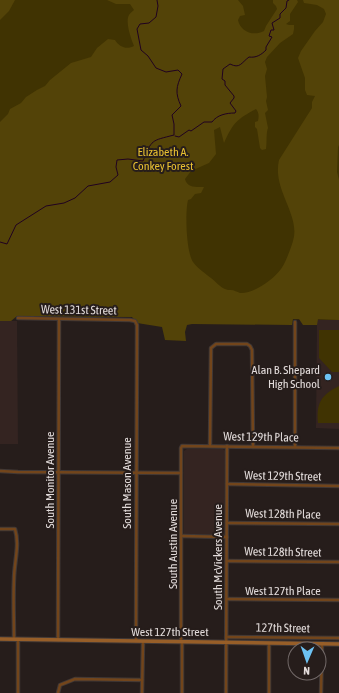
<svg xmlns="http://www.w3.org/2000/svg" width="339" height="693" viewBox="0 0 339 693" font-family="'Asap Condensed',sans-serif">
	<rect width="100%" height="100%" fill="#261d1b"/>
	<g fill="#342421">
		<polygon points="317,319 339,320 339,429 316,428"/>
		<polygon points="0,321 17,321 18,444 0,444"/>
		<polygon points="187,449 223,449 225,451 224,535 184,534 184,451"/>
	</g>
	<g fill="#403302">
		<polygon points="0,0 339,0 339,320 0,315"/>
		<polygon points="319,330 339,330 339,372 332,372 319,358"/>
		<path d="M339 386V423H318C316 403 321 395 339 386Z"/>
	</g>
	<g fill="#534308">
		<polygon points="0,0 15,0 9,11 0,20"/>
		<path d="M107 0H238L243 6 245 15 240 16 238 20C240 31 253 37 264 31L266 26 277 9 276 6 273 3V0H297L298 2 290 14V21L286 24 289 25H294V29L293 34 280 43 267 57 265 62 267 69 265 76 267 97 266 101 268 110 265 113 268 128C266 132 267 143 266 149L262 150 260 148 257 129 255 127V122L258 121C259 116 259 113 256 109 237 119 233 123 224 143L220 127 214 130 216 154 209 163 191 171 185 179C187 188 196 187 204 187L201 193 195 194 191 199 188 200C185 212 186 251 193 262 198 269 205 273 211 278 215 281 221 288 225 289 227 290 229 290 231 290 234 290 237 292 240 293 253 294 273 280 281 269 285 264 291 248 293 241 301 215 272 190 279 160L312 108V102L315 96 307 95 305 90V78L298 58 301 51 315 31 323 22 326 14 324 9 317 5 304 3 303 0H339V145L338 147 337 172 339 180V320L318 319 317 325H303L299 319H293L292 325 192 324 187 325 185 332 186 341 165 340 162 327 137 323 132 317 17 316 11 321H0V122L8 114 10 109 21 103 26 97 37 90 45 86 50 80 71 63 91 57 97 48 108 39 115 40C119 47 127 50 134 46 131 39 125 22 129 15 130 13 132 12 134 10L130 4H116Z"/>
	</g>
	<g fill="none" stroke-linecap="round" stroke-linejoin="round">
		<g stroke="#200120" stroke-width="1">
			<path d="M175 136 179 137 189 130 191 131 204 122H212C217 115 226 113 235 113L236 111 230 103 234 98V96L225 85V81L222 79 223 69 230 64C240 69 241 63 249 57 256 58 261 55 266 50V47L272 37 269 36 271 30H274L272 23 280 18V14L286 8 287 1 289 0"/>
			<path d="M0 242 7 244 16 225 46 206 64 203 75 198 88 186 110 182 118 175 116 167 117 160 128 159 143 161C152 139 151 141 174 135V124L172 115 181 106C175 93 176 87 182 74L178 70 166 72 156 68 148 56 141 50 137 29 140 24 149 23 156 17 158 6 157 0"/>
		</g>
		<g stroke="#403836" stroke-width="4.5">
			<g id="minor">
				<polyline points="18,318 130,320 135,321 137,325 136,641"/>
				<polyline points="210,445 211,348 216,344 247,344 250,346 252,350 253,447"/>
				<polyline points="295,447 295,322"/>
				<polyline points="0,471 18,472 181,473"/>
				<polyline points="227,484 339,486"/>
				<polyline points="227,523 339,524"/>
				<path d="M0 529H15C20 545 14 563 14 579 13 599 14 619 14 639"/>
				<polyline points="182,536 227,537"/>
				<polyline points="227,561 339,562"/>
				<polyline points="227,599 339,600"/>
				<polyline points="226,637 339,638"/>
				<polyline points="58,640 59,319"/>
				<polyline points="181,642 181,448 182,446 339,448"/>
				<polyline points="269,643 269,693"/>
				<polyline points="18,693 18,640"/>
				<polyline points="58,693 60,685 75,679 142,680"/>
				<polyline points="142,693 143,642"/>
				<polyline points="182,693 182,642"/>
				<polyline points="226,693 227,446"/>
				<polyline points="321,693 322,644"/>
			</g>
		</g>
		<g stroke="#403836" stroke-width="5.5">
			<polyline id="secondary" points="0,639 339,644"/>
		</g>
		<use href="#minor" stroke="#72451b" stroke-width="2.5"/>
		<use href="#secondary" stroke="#975e28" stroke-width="3.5"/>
	</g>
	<circle fill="#6dc2f3" stroke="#261d1b" stroke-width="1.5" cx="328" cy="377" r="4"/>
	<g text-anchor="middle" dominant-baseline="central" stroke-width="4" stroke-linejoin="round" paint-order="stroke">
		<g font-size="12" fill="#e8c031" stroke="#261d1b">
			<text x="163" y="152">Elizabeth A.<tspan x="163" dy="14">Conkey Forest</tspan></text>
		</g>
		<g font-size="12" fill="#e3dcdb" stroke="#261d1b">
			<text transform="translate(79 310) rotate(1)">West 131st Street</text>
			<text transform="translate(261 437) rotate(1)">West 129th Place</text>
			<text transform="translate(283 476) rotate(1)">West 129th Street</text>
			<text transform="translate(50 480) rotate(-90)">South Monitor Avenue</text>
			<text transform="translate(127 483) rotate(-90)">South Mason Avenue</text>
			<text transform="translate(283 514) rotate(1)">West 128th Place</text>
			<text transform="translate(173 544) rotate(-90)">South Austin Avenue</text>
			<text transform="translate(283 552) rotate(1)">West 128th Street</text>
			<text transform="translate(218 557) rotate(-90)">South McVickers Avenue</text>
			<text x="283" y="591">West 127th Place</text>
			<text transform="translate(283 628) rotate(1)">127th Street</text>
			<text x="170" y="632">West 127th Street</text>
		</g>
		<g font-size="12" fill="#e3dcdb" stroke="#261d1b" text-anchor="end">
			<text x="320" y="370">Alan B. Shepard<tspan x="320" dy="14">High School</tspan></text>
		</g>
	</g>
	<g transform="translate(307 661) rotate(182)"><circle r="19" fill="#261d1b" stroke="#726968"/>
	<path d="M0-3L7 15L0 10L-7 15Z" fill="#6dc2f3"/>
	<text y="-6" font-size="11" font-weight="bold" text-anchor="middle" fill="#e3dcdb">N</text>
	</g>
</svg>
